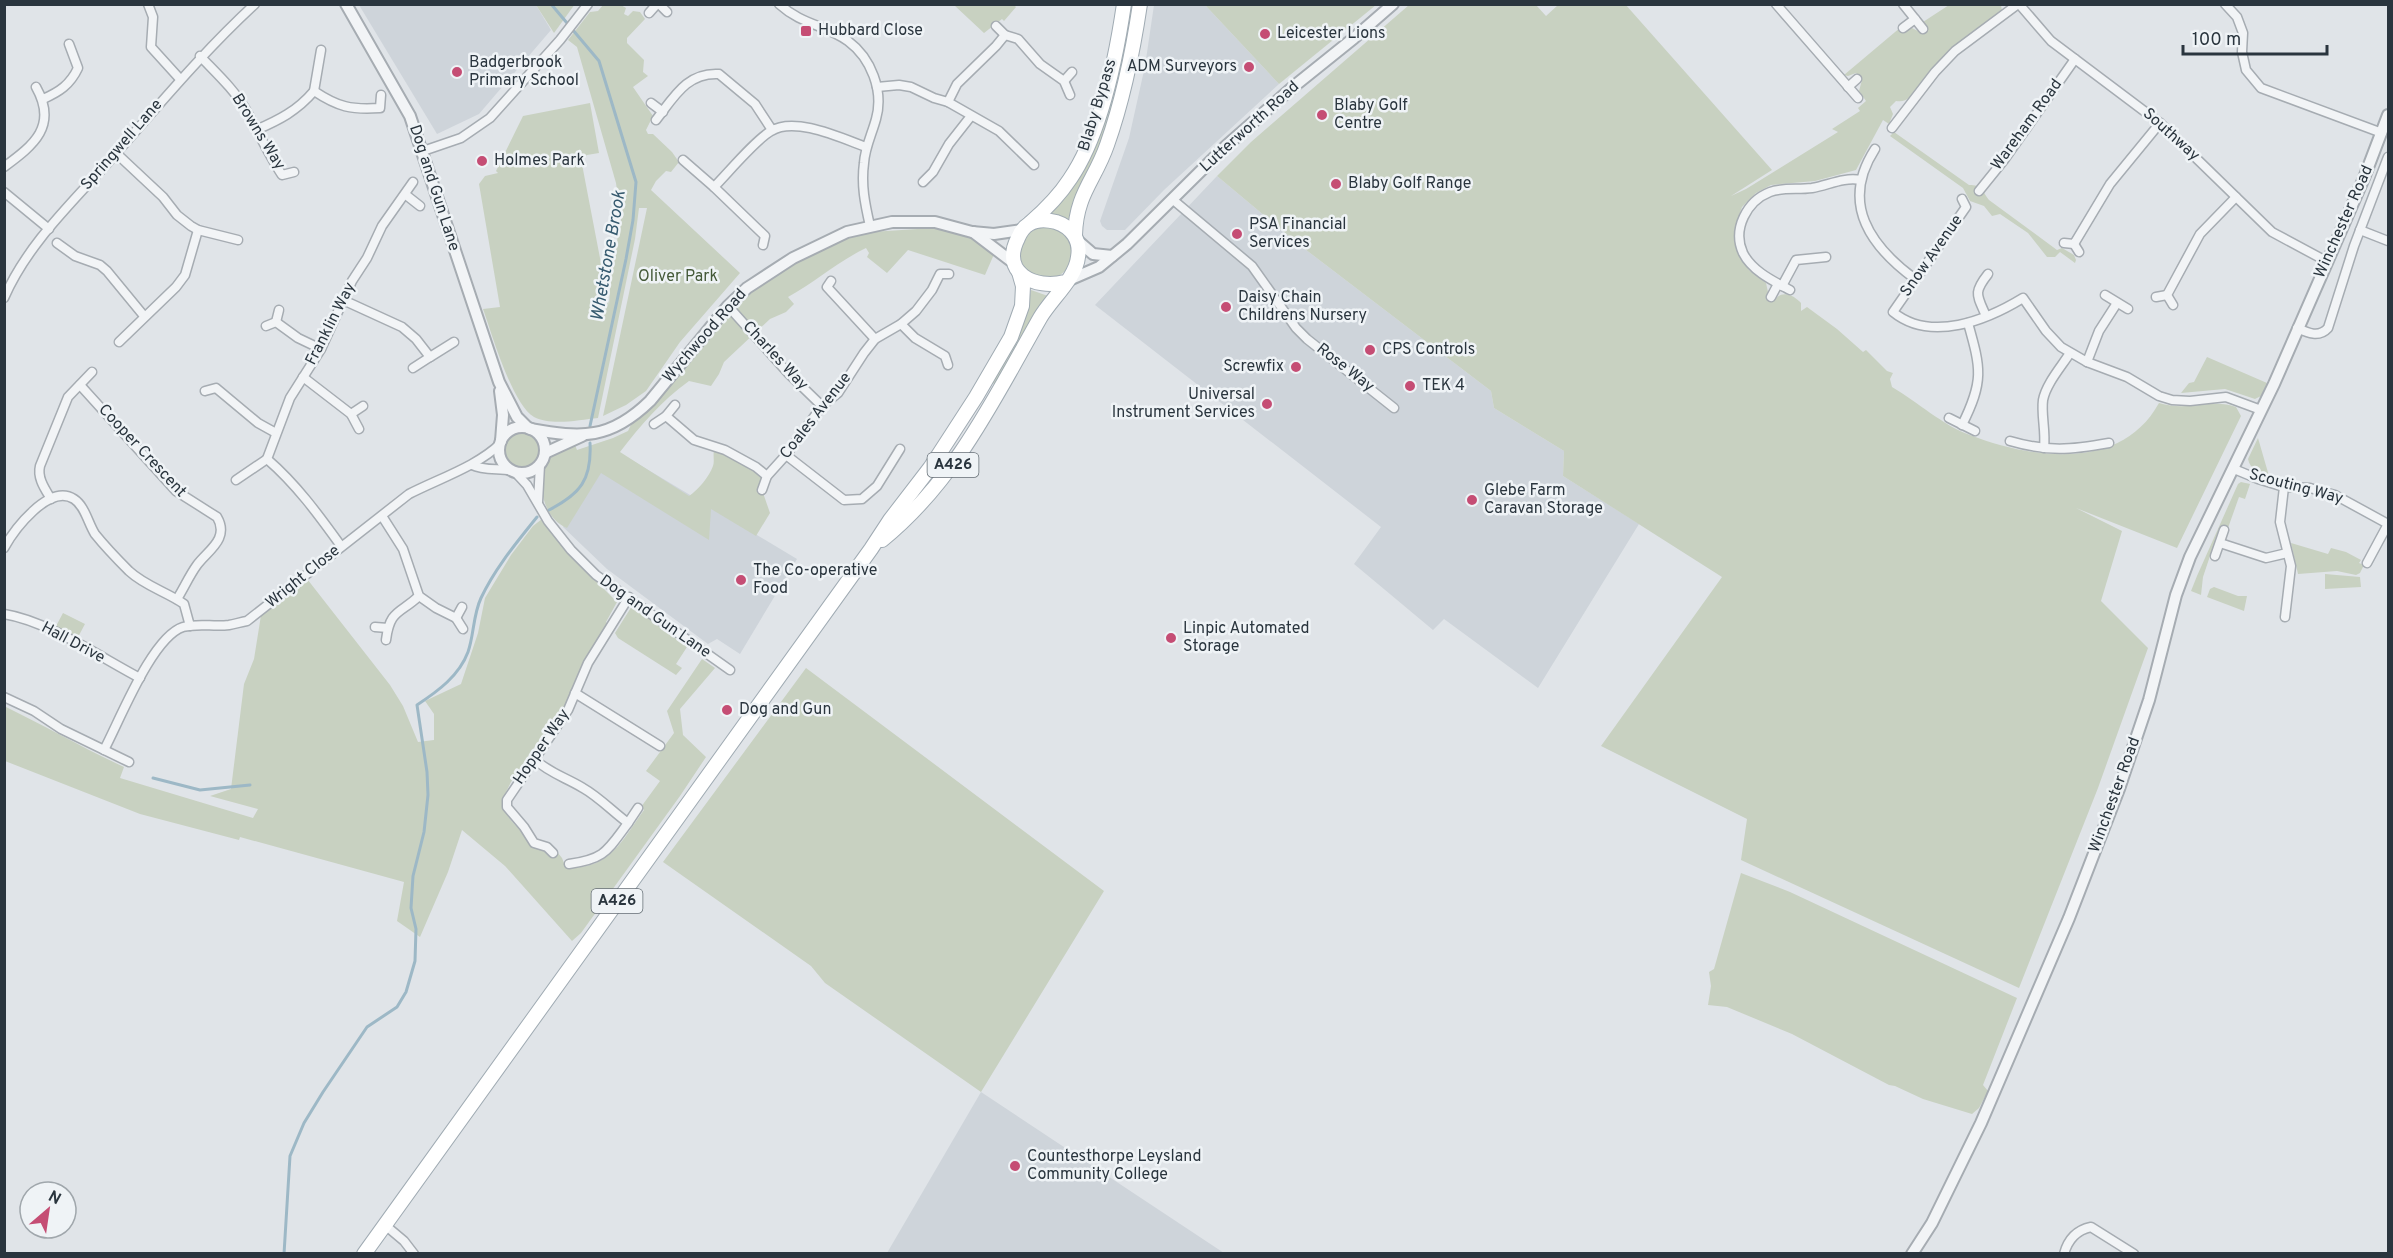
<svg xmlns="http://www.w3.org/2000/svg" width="2393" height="1258" viewBox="0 0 2393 1258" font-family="Overpass,sans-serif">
	<rect width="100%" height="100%" fill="#e0e4e8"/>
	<g fill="#ced4da">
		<polygon points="359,5 536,5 551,30 479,114 437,134"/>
		<polygon points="1154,5 1205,5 1279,84 1164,190 1125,230 1107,230 1102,226 1100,221 1129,138 1145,66"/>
		<polygon points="1217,176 1297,243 1491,391 1494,408 1564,451 1563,476 1639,524 1538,688 1444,619 1433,630 1354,564 1381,527 1095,305"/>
		<polygon points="620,453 797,559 740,654 717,639 708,644 607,569 563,527 595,473"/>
		<polygon points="981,1092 1224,1253 1225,1253 887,1253"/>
	</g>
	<g fill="#c8d1c1">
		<polygon points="575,4 554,33 536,5 536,4"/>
		<polygon points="1013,4 1016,7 1004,21 1002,19 984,33 954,5"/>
		<path d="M1625 4 1772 170 1731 196 1746 189 1838 132 1832 129 1860 111 1858 108 1866 101 1859 91 1862 80 1856 73 1848 76 1844 75 1901 27 1912 28 1922 33 1928 28 1923 22 1949 5H2001L2002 11C1973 35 1942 58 1918 88 1911 96 1907 103 1896 101L1890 107 1893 114 1889 124 1883 120 1856 170 1815 181 1771 185 1756 193 1742 207 1735 227 1737 249 1749 270 1766 283 1768 292 1766 297 1774 301C1781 289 1794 295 1801 303V311L1807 307 1837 329 1863 352 1866 350 1887 371 1893 373 1890 379 1892 387C1918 402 1942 425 1970 435 2032 459 2121 472 2159 403 2189 412 2212 398 2236 407L2241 416 2177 548 2076 508 2122 531 2101 601 2148 648 2098 788 2019 988 1741 860 1747 819 1601 746 1722 577 1563 476 1564 451 1494 408 1491 391 1297 243 1217 176 1251 142 1409 5H1536L1546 16 1558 5Z"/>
		<path d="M603 5H621L626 8 624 14 628 16 633 11 640 12 645 19 627 38V43L644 60 643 72 648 76 633 87 653 116 646 130 648 134H653L672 152 679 162 671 172 666 171 656 181 651 190 740 273 680 342 646 391 626 405 603 416 647 208H639L635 239 598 418C579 420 551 426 534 417 512 404 492 334 483 309L500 307 479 184 485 176 498 173 496 171 523 116 590 103 599 153 587 155 581 159 609 305 611 273 621 220 616 183 577 47 568 40 590 12 598 11Z"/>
		<polygon points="1130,5 1135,5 1124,63 1102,145 1080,186 1068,221 1048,213 1067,193"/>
		<polygon points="1205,5 1376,5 1279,84"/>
		<path d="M1894 132 1969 185C1982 185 1982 191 1989 200L2057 250 2062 248 2074 255 2076 260 2075 263 2060 252 2055 257H2047L2028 233 2000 214 1992 216 1984 206 1970 201 1963 188 1890 136Z"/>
		<circle cx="1046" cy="253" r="26"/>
		<path d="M933 228 964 235 972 232 995 252 985 275 908 250 887 273 867 257 869 253 866 248C839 261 815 282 788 297L794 304 786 312 770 319 724 362 719 374 711 386 689 381C661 401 641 425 620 452L689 496C698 490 709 477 713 466 715 460 712 454 715 447L767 476 762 490 770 513 756 536 711 509 709 540 601 473 567 528C542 518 534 479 550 458 556 451 567 449 575 445L577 450 613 438 628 431 636 414 747 288 850 231 871 232Z"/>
		<polygon points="1031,290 1048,296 996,388 992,381 1026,317"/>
		<polygon points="2207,357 2267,383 2261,396 2255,399 2225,389 2181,393 2189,383 2194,382"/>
		<circle cx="522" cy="450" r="17"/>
		<path d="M2258 438 2269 476C2260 472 2250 470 2248 459Z"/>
		<polygon points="2241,482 2250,484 2245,499 2239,497 2228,528 2220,526 2203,577 2201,595 2191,591 2197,576 2238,484"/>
		<path d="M542 519 565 550 617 602 606 622 608 624 585 662 563 711 541 743 538 742 511 782 503 798C503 814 513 824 524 833 529 837 530 845 536 848 542 851 547 851 553 857L558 853 562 858 566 868C610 869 621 842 644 810L641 807 660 781 646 771 674 733 667 711 702 659 715 668 680 709 683 735 706 757 680 796 581 933 572 941 505 866 462 830 448 872 420 937 397 921 404 882 240 837 239 840 140 814 5 761 4 706C45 726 83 748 124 767L120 778 253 818 258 809 210 796 231 789 244 684 254 659 262 609 304 575 390 685 403 706 418 742 434 740V714L425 701 461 684 478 633 485 598 511 555 533 526Z"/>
		<polygon points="2291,543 2328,554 2331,548 2346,552 2361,560 2359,563 2364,565 2360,573 2356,575 2337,571 2298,574"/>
		<polygon points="2325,574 2360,577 2361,587 2325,589"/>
		<polygon points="2214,587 2238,596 2247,596 2244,611 2207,597 2210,589"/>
		<polygon points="632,606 687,647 676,664 682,668 676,675 618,638 615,633"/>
		<polygon points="63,613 85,624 77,639 55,628"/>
		<polygon points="806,668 1104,891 981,1092 825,983 811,966 663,862"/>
		<polygon points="1741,873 1790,892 2017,998 1983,1085 1988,1091 1979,1108 1972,1114 1923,1099 1895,1086 1889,1085 1792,1034 1727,1007 1708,1005 1711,986 1709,972 1714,969"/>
	</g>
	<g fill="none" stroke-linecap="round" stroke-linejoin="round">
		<g stroke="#9db8c6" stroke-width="3">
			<polyline points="551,4 599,61 636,182 633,220 626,259 590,426"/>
			<path d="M549 510C580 494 592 480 590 443"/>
			<polyline points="153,778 200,790 250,785"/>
			<path d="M284 1254 290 1156 304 1123 323 1092 367 1027 397 1007 406 992 415 961 416 929 411 908 413 876 424 832 428 795 427 772 417 705C438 691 459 676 468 652 474 635 473 615 481 598 495 568 517 542 537 517"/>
		</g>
		<g stroke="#a6acb2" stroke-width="11">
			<g id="minor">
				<polyline points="148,4 153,17 151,47 180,79"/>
				<polyline points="659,4 667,12"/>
				<path d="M779 4C802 25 826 25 848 41 871 58 884 91 876 119 872 134 865 147 864 163 861 185 865 204 870 226"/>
				<polyline points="1776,4 1858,98"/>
				<polyline points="1903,4 1923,29"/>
				<polyline points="2019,4 2051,41 2160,123 2272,232 2326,261"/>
				<polyline points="2225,4 2237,17 2243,33 2242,52 2246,70 2261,88 2382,133"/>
				<polyline points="649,13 657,4"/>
				<polyline points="996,26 1005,35"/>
				<polyline points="1903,28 1915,19"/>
				<path d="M200 56C216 73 234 89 246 110 258 131 268 154 282 175L294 172"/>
				<polyline points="1064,81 1072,72"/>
				<polyline points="877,87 899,85 911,87 934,98 948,102 999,131 1034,165"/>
				<polyline points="1848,87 1857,79"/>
				<polyline points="314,91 321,50"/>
				<path d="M43 99C59 92 70 85 78 68L69 44"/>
				<polyline points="948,102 957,84 996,46 1005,35 1018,39 1040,64 1064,81 1070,95"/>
				<polyline points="651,103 663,112"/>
				<path d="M656 120C674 97 687 72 719 74L755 104 772 130"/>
				<polyline points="1892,128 1935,72 1955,51 2018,4"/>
				<path d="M256 130C279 120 297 111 314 91 338 107 351 110 380 108L381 95"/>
				<path d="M1875 149C1840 203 1870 246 1915 279"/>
				<polyline points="423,151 461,138 490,118 560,40 588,4"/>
				<polyline points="116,153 163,197 177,215 191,226 198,230 238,240"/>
				<polyline points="683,160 714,187"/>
				<path d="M4 167C34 145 58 126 36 87"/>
				<polyline points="923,182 933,172 949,144 971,116"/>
				<polyline points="1979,191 2004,160 2075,59"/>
				<polyline points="4,192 49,229"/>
				<polyline points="406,195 420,206"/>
				<polyline points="1172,199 1252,266 1296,328 1307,339 1394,408"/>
				<path d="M1962 199 1966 207 1893 312C1931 343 1987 320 2023 298L2046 331 2061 347 2087 362 2127 377 2159 396 2172 400 2190 401 2226 397 2261 410"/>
				<polyline points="2360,230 2388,241"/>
				<polyline points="57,243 75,256 100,265 107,271 144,316"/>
				<polyline points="2064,243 2074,244 2110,184 2160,123"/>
				<polyline points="2074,244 2079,252"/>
				<path d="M763 245 765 236 714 187C728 173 755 140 771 131 795 116 841 138 866 147"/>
				<polyline points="831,281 827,287 875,339"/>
				<polyline points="1782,286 1796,260 1826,257"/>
				<path d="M1790 290C1773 281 1752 271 1743 253 1732 229 1747 201 1770 192 1783 187 1798 190 1812 188 1829 185 1843 177 1861 180"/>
				<polyline points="2105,295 2128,309"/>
				<polyline points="1771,297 1778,284"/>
				<polyline points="2156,297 2167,295"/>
				<path d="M4 298C28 243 73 202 112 158 160 104 202 53 255 4"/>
				<polyline points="343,300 402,327 416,339 430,357 454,342"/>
				<polyline points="2173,305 2167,295 2200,234 2236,197"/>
				<polyline points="728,306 789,374 822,406"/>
				<path d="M1986 316C1977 295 1973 293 1988 274"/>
				<polyline points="276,322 279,310"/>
				<polyline points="901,324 915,338 945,356 948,365"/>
				<polyline points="266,326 276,322 298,338 321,349"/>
				<path d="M2297 328C2308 333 2319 338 2328 328L2354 246 2388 157"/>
				<polyline points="119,342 176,287 185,275 198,230"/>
				<polyline points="2087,362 2099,331 2117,303"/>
				<polyline points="413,368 430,357"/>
				<polyline points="303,377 351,414 359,429"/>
				<path d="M80 385 176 491 217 517C230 539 207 551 197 565 189 576 184 588 177 599"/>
				<polyline points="205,391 216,388 258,423 276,433"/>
				<polyline points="351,414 363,406"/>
				<polyline points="666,416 694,440 725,450 756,467 767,476"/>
				<polyline points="1949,418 1975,431"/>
				<polyline points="654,424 666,416 675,405"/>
				<path d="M1962 425C1984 381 1981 369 1968 323"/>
				<path d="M2010 441C2048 452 2071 450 2109 443"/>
				<path d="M2044 448C2046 431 2041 415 2043 400 2046 384 2061 367 2070 353"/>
				<polyline points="786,455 844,500 862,499 877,486 900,449"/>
				<path d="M472 465C484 471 500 468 513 471"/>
				<polyline points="2234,469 2258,479 2284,487 2310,488 2335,495 2388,524"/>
				<polyline points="515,472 527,485 548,521 571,550 596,575 730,670"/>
				<polyline points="236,480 267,459"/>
				<polyline points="2284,487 2280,522 2291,566 2285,617"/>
				<polyline points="762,490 767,476 786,455 822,406 838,393 864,353 875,339 901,324 916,311 932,290 940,274 949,274"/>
				<path d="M51 499C45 489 37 478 40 466L68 397 92 372"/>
				<polyline points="538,502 540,465"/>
				<polyline points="382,516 403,549 419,596 436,608 456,618 462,607"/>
				<polyline points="2220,543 2266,558 2287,553"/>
				<path d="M341 546C318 514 296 484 267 459L290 398 321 349 352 281 367 258 382 226 413 182"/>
				<path d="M4 548C14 530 49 483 74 499 85 506 88 523 95 534 103 544 120 562 129 571 145 586 167 592 184 604L190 626"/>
				<polyline points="2215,556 2224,530"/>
				<polyline points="2367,563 2388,524"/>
				<path d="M4 614C48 621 100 657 140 678"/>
				<polyline points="456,618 463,629"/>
				<polyline points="375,627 388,628"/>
				<path d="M386 640C390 609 400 614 419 596"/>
				<polyline points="575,693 660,746"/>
				<polyline points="4,697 34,711 61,729 129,762"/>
				<path d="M104 750C120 720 152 637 183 627 198 623 214 627 229 625 235 624 241 622 247 621L409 494C438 479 478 466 501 443"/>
				<path d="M534 759C551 774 565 777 583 788 599 797 613 812 628 823 607 851 605 859 569 864"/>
				<polyline points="628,823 638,808"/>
				<polyline points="553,853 547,847 534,843 524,827 507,807 507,800 568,710 588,663 629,597"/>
				<polyline points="385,1225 404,1241 414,1254"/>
				<path d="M2064 1254C2068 1239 2077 1230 2091 1227L2134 1254"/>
			</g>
		</g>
		<g stroke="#a6acb2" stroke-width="14">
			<g id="tertiary">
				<polyline points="346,4 410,116 499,382 517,417 528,428"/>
				<polyline points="973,232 1015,264"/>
				<polyline points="1078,241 1093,254 1112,256"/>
				<polyline points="1069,280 1099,267 1127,244 1226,146 1293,87 1354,38 1393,4"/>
				<polyline points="500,391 503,415 501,441"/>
				<circle cx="522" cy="450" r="23"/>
				<path d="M530 429C582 438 610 440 650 401L728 306 747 288 793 258 847 232 892 222H935L972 232 994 234 1022 230"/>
				<polyline points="545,453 582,436"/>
				<polyline points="1912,1254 1932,1223 1981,1123 2069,918 2119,789 2149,700 2176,595 2190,557 2274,384 2364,178 2388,115"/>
			</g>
		</g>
		<g stroke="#a0abb3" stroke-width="16">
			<g id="primary">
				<path d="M1030 223C1045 210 1059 196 1070 179 1101 134 1116 58 1124 4"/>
				<path d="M1075 235C1076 194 1095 180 1107 145 1123 100 1133 51 1140 4"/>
				<path d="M882 540C955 481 995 397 1040 318 1051 299 1076 278 1078 257 1081 241 1072 227 1056 222 1048 220 1037 219 1029 224 1024 227 1020 233 1018 238 1000 273 1035 290 1065 282"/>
				<polyline points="364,1254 871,549 890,520 930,468 976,397 1011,337 1022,306 1023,286 1019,272"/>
			</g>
		</g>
		<use href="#minor" stroke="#f2f4f6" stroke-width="8"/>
		<use href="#tertiary" stroke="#f2f4f6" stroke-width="10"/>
		<use href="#primary" stroke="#fff" stroke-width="14"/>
	</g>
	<g fill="#c54d74" stroke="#eff3f6" stroke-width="2">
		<rect x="800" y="25" width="12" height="12" rx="3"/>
		<circle cx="1265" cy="34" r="6"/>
		<circle cx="1249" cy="67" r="6"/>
		<circle cx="457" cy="72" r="6"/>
		<circle cx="1322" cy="115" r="6"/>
		<circle cx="482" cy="161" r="6"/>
		<circle cx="1336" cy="184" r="6"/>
		<circle cx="1237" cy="234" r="6"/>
		<circle cx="1226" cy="307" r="6"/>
		<circle cx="1370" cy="350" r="6"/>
		<circle cx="1296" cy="367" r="6"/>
		<circle cx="1410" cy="386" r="6"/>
		<circle cx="1267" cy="404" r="6"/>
		<circle cx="1472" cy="500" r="6"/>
		<circle cx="741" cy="580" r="6"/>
		<circle cx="1171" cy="638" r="6"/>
		<circle cx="727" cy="710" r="6"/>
		<circle cx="1015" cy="1166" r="6"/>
	</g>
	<g text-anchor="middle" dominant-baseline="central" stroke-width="5" stroke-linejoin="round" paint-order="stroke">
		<g fill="#eff3f6" stroke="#656e75" stroke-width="1.5">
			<rect x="927.5" y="453" width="51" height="24" rx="4.5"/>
			<rect x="591.5" y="889" width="51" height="24" rx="4.5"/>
		</g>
		<g font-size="15" font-weight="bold" fill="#2a353e">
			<text x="953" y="465">A426</text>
			<text x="617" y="901">A426</text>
		</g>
		<g font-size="16" fill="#2a353e" stroke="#eff3f6" text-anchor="start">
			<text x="818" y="31">Hubbard Close</text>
			<text x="1277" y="34">Leicester Lions</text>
			<text x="469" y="63">Badgerbrook<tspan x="469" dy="18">Primary School</tspan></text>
			<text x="1237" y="67" text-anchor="end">ADM Surveyors</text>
			<text x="1334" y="106">Blaby Golf<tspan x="1334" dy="18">Centre</tspan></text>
			<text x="494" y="161">Holmes Park</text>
			<text x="1348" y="184">Blaby Golf Range</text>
			<text x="1249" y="225">PSA Financial<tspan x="1249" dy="18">Services</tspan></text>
			<text x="1238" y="298">Daisy Chain<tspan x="1238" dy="18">Childrens Nursery</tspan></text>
			<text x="1382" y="350">CPS Controls</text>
			<text x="1284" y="367" text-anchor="end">Screwfix</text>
			<text x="1422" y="386">TEK 4</text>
			<text x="1255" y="395" text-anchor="end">Universal<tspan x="1255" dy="18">Instrument Services</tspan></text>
			<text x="1484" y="491">Glebe Farm<tspan x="1484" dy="18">Caravan Storage</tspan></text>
			<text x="753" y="571">The Co-operative<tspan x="753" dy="18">Food</tspan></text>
			<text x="1183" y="629">Linpic Automated<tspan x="1183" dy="18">Storage</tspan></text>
			<text x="739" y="710">Dog and Gun</text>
			<text x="1027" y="1157">Countesthorpe Leysland<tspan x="1027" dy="18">Community College</tspan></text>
		</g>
		<g font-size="16" fill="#2a353e" stroke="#eff3f6">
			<text transform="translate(1098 105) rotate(-73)">Blaby Bypass</text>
			<text transform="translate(2027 125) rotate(-54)">Wareham Road</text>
			<text transform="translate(1250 127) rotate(-42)">Lutterworth Road</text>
			<text transform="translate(258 132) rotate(58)">Browns Way</text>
			<text transform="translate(2171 135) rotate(42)">Southway</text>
			<text transform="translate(122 145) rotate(-49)">Springwell Lane</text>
			<text transform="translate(434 188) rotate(72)">Dog and Gun Lane</text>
			<text transform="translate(2344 222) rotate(-66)">Winchester Road</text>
			<text transform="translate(1932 256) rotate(-55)">Snow Avenue</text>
			<text transform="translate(331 324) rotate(-63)">Franklin Way</text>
			<text transform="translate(705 336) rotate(-49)">Wychwood Road</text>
			<text transform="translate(775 356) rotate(47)">Charles Way</text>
			<text transform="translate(1345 368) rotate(38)">Rose Way</text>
			<text transform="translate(816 416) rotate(-52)">Coales Avenue</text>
			<text transform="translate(142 451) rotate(47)">Cooper Crescent</text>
			<text transform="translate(2296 487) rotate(15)">Scouting Way</text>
			<text transform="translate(303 577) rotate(-39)">Wright Close</text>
			<text transform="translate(655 617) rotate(35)">Dog and Gun Lane</text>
			<text transform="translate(73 643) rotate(28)">Hall Drive</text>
			<text transform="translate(542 747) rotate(-56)">Hopper Way</text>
			<text transform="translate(2115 795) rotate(-70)">Winchester Road</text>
		</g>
		<g font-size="16" fill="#445938" stroke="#eff3f6">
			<text x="678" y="277">Oliver Park</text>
		</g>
		<g font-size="18" font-style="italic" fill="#365a6f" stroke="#eff3f6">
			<text transform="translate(609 256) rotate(-80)">Whetstone Brook</text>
		</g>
	</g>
	<rect width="2393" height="1258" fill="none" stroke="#2a353e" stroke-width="12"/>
	<g transform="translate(48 1210) rotate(29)"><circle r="28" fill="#eff3f6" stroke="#a0a7ac" stroke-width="1.5"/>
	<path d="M0-4.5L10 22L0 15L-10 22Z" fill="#c54d74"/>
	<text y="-9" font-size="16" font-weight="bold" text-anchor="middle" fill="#2a353e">N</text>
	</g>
	<path d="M2183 45v9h144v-9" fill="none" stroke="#2a353e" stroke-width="3"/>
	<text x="2192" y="45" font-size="18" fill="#2a353e" stroke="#eff3f6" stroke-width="4.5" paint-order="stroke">100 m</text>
</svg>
